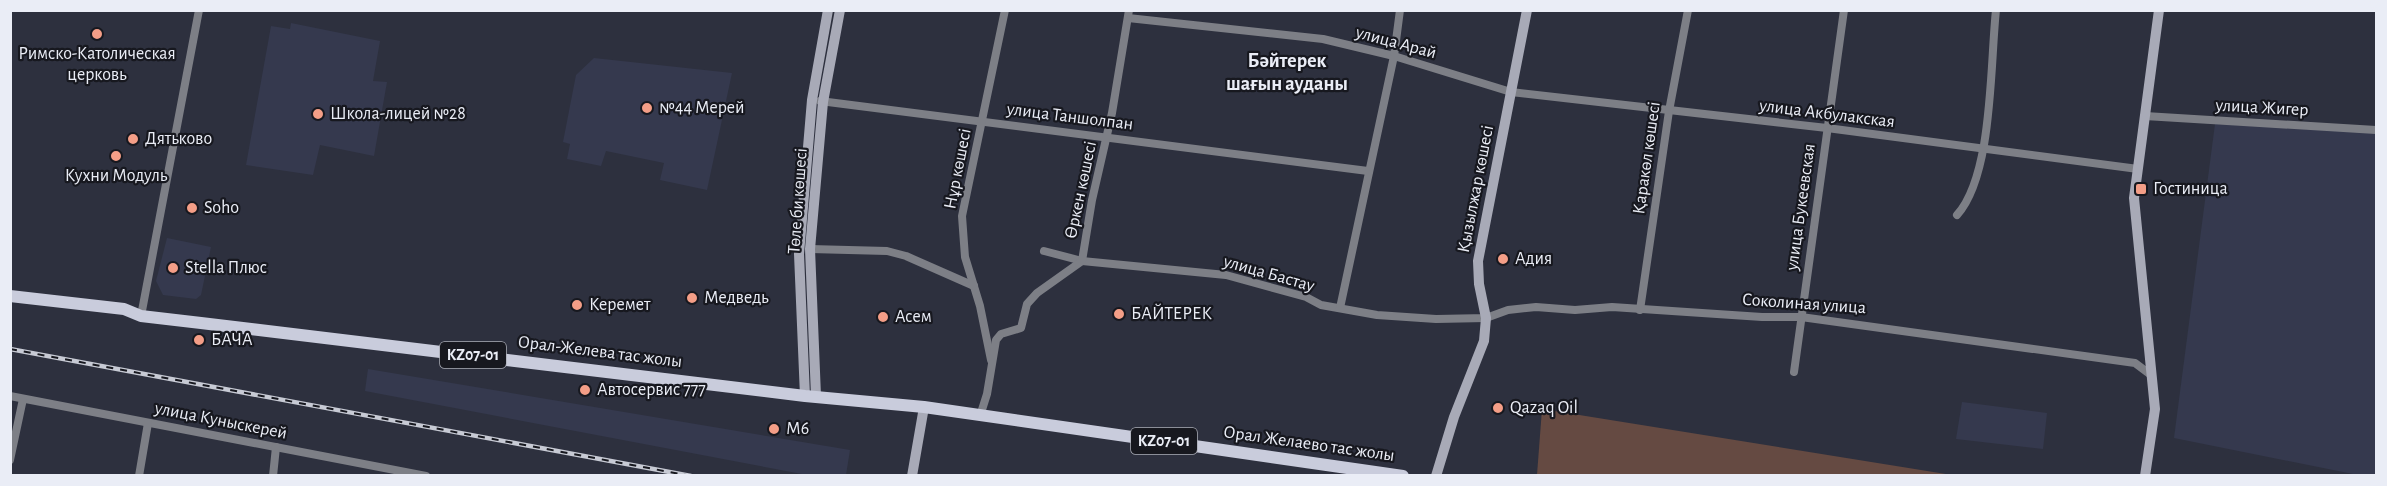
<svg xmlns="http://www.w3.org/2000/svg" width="2387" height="486" viewBox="0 0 2387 486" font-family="'Alegreya Sans',sans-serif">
	<rect width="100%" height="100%" fill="#2d303e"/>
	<g fill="#35394e">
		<polygon points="291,23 380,41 373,81 387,82 374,156 320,145 313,175 246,165 271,26 290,29"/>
		<polygon points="594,58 732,73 707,190 660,180 664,163 606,151 601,166 567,159 570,144 563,142 576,75"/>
		<polygon points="2215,124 2376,133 2376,475 2358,475 2174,438"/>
		<polygon points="167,238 211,247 201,295 196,299 163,295 156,281"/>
		<polygon points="368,369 850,450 846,475 807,475 365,391"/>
		<polygon points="1962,402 2047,413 2043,449 1956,439"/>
	</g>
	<polygon fill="#654a42" points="1542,409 1952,475 1537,475"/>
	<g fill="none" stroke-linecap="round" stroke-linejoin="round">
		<g stroke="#7d7f86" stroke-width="8">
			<polyline points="1128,18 1323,39 1394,56 1511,92 1827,128 2138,169"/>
			<polyline points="820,101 1368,171"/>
			<polyline points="2145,116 2376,130"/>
			<path d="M1957 215C1993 175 1990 65 1996 10"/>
			<polyline points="810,249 887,251 906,256 974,286"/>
			<polyline points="1044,251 1082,261 1226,275 1306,297 1321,305 1377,315 1436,319 1486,318 1508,310 1536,307 1575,310 1612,307 1762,317 1801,317 2135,363 2151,375"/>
			<polyline points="1340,308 1394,56 1400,10"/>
			<polyline points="1640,310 1669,111 1688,10"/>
			<polyline points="141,316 199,10"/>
			<polyline points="991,360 980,306 965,257 962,216 1005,10"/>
			<polyline points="1794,372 1844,10"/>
			<polyline points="10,396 426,476"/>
			<polyline points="980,416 987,394 996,340 1001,334 1021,328 1027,304 1037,293 1082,261 1092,200 1112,113 1129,10"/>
			<polyline points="10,460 23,399"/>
			<polyline points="139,476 148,423"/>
			<polyline points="273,476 276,447"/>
		</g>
		<g stroke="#a8aab7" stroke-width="10">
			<polyline points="805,396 799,254 812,100 828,10"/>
			<polyline points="816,396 810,249 823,102 840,10"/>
			<polyline points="912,476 924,407"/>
			<polyline points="1436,476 1454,417 1484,341 1486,318 1479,284 1478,261 1527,10"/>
			<polyline points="2145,476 2155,409 2134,198 2159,10"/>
		</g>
		<polyline stroke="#c9ccdc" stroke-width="12" points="10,296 124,309 141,316 201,323 805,396 924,407 1403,476"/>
		<g stroke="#c7cad4" stroke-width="4.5">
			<polyline id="rail" points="10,349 691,476"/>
		</g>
		<use href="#rail" stroke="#17181f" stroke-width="2" stroke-dasharray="7" stroke-linecap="butt"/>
	</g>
	<g fill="#f49e87" stroke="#17181f" stroke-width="2">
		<circle cx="97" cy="34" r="6"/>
		<circle cx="647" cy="108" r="6"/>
		<circle cx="318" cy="114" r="6"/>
		<circle cx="133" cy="139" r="6"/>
		<circle cx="116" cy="156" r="6"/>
		<rect x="2135" y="183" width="12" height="12" rx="3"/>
		<circle cx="192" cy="208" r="6"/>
		<circle cx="1503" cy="259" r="6"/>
		<circle cx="173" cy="268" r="6"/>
		<circle cx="692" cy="298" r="6"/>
		<circle cx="577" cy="305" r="6"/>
		<circle cx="1119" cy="314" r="6"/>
		<circle cx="883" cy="317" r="6"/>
		<circle cx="199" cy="340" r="6"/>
		<circle cx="585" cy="390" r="6"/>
		<circle cx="1498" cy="408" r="6"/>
		<circle cx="774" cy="429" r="6"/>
	</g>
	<g text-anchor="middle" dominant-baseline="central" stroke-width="4.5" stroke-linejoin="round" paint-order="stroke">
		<g fill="#17181f" stroke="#abadb6" stroke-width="1.5">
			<rect x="440" y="342" width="66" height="26" rx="4.5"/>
			<rect x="1131" y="428" width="66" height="26" rx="4.5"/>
		</g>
		<g font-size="16" font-weight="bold" fill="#eaedf6">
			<text x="473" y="355">KZ07-01</text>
			<text x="1164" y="441">KZ07-01</text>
		</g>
		<g font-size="18" fill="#eaedf6" stroke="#17181f">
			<text transform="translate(1396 43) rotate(15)">улица Арай</text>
			<text transform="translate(2262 108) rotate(3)">улица Жигер</text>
			<text transform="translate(1827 114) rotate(7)">улица Акбулакская</text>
			<text transform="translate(1070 117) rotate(7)">улица Таншолпан</text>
			<text transform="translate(1647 158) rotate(-82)">Қаракөл көшесі</text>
			<text transform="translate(958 169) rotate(-79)">Нұр көшесі</text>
			<text transform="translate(1476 189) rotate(-79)">Қызылжар көшесі</text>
			<text transform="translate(1081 190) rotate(-78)">Өркен көшесі</text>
			<text transform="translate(798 201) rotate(-86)">Төле би көшесі</text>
			<text transform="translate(1801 207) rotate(-82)">улица Букеевская</text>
			<text transform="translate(1269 274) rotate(16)">улица Бастау</text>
			<text transform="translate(1804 304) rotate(4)">Соколиная улица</text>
			<text transform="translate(600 352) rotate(7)">Орал-Желева тас жолы</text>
			<text transform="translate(221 421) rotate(11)">улица Куныскерей</text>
			<text transform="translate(1309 444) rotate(8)">Орал Желаево тас жолы</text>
		</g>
		<g font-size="18" fill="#eaedf6" stroke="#17181f" text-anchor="start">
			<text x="97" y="54" text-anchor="middle">Римско-Католическая<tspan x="97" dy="21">церковь</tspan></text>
			<text x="659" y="108">№44 Мерей</text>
			<text x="330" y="114">Школа-лицей №28</text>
			<text x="145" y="139">Дятьково</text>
			<text x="116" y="176" text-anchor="middle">Кухни Модуль</text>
			<text x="2153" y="189">Гостиница</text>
			<text x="204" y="208">Soho</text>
			<text x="1515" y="259">Адия</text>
			<text x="185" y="268">Stella Плюс</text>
			<text x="704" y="298">Медведь</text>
			<text x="589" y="305">Керемет</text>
			<text x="1131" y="314">БАЙТЕРЕК</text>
			<text x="895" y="317">Асем</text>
			<text x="211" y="340">БАЧА</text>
			<text x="597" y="390">Автосервис 777</text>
			<text x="1510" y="408">Qazaq Oil</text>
			<text x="786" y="429">М6</text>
		</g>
		<g font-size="20" font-weight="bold" fill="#eaedf6" stroke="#17181f">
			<text x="1287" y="61">Бәйтерек<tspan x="1287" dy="23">шағын ауданы</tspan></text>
		</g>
	</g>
	<rect width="2387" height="486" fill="none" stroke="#eaedf6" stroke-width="24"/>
</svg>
